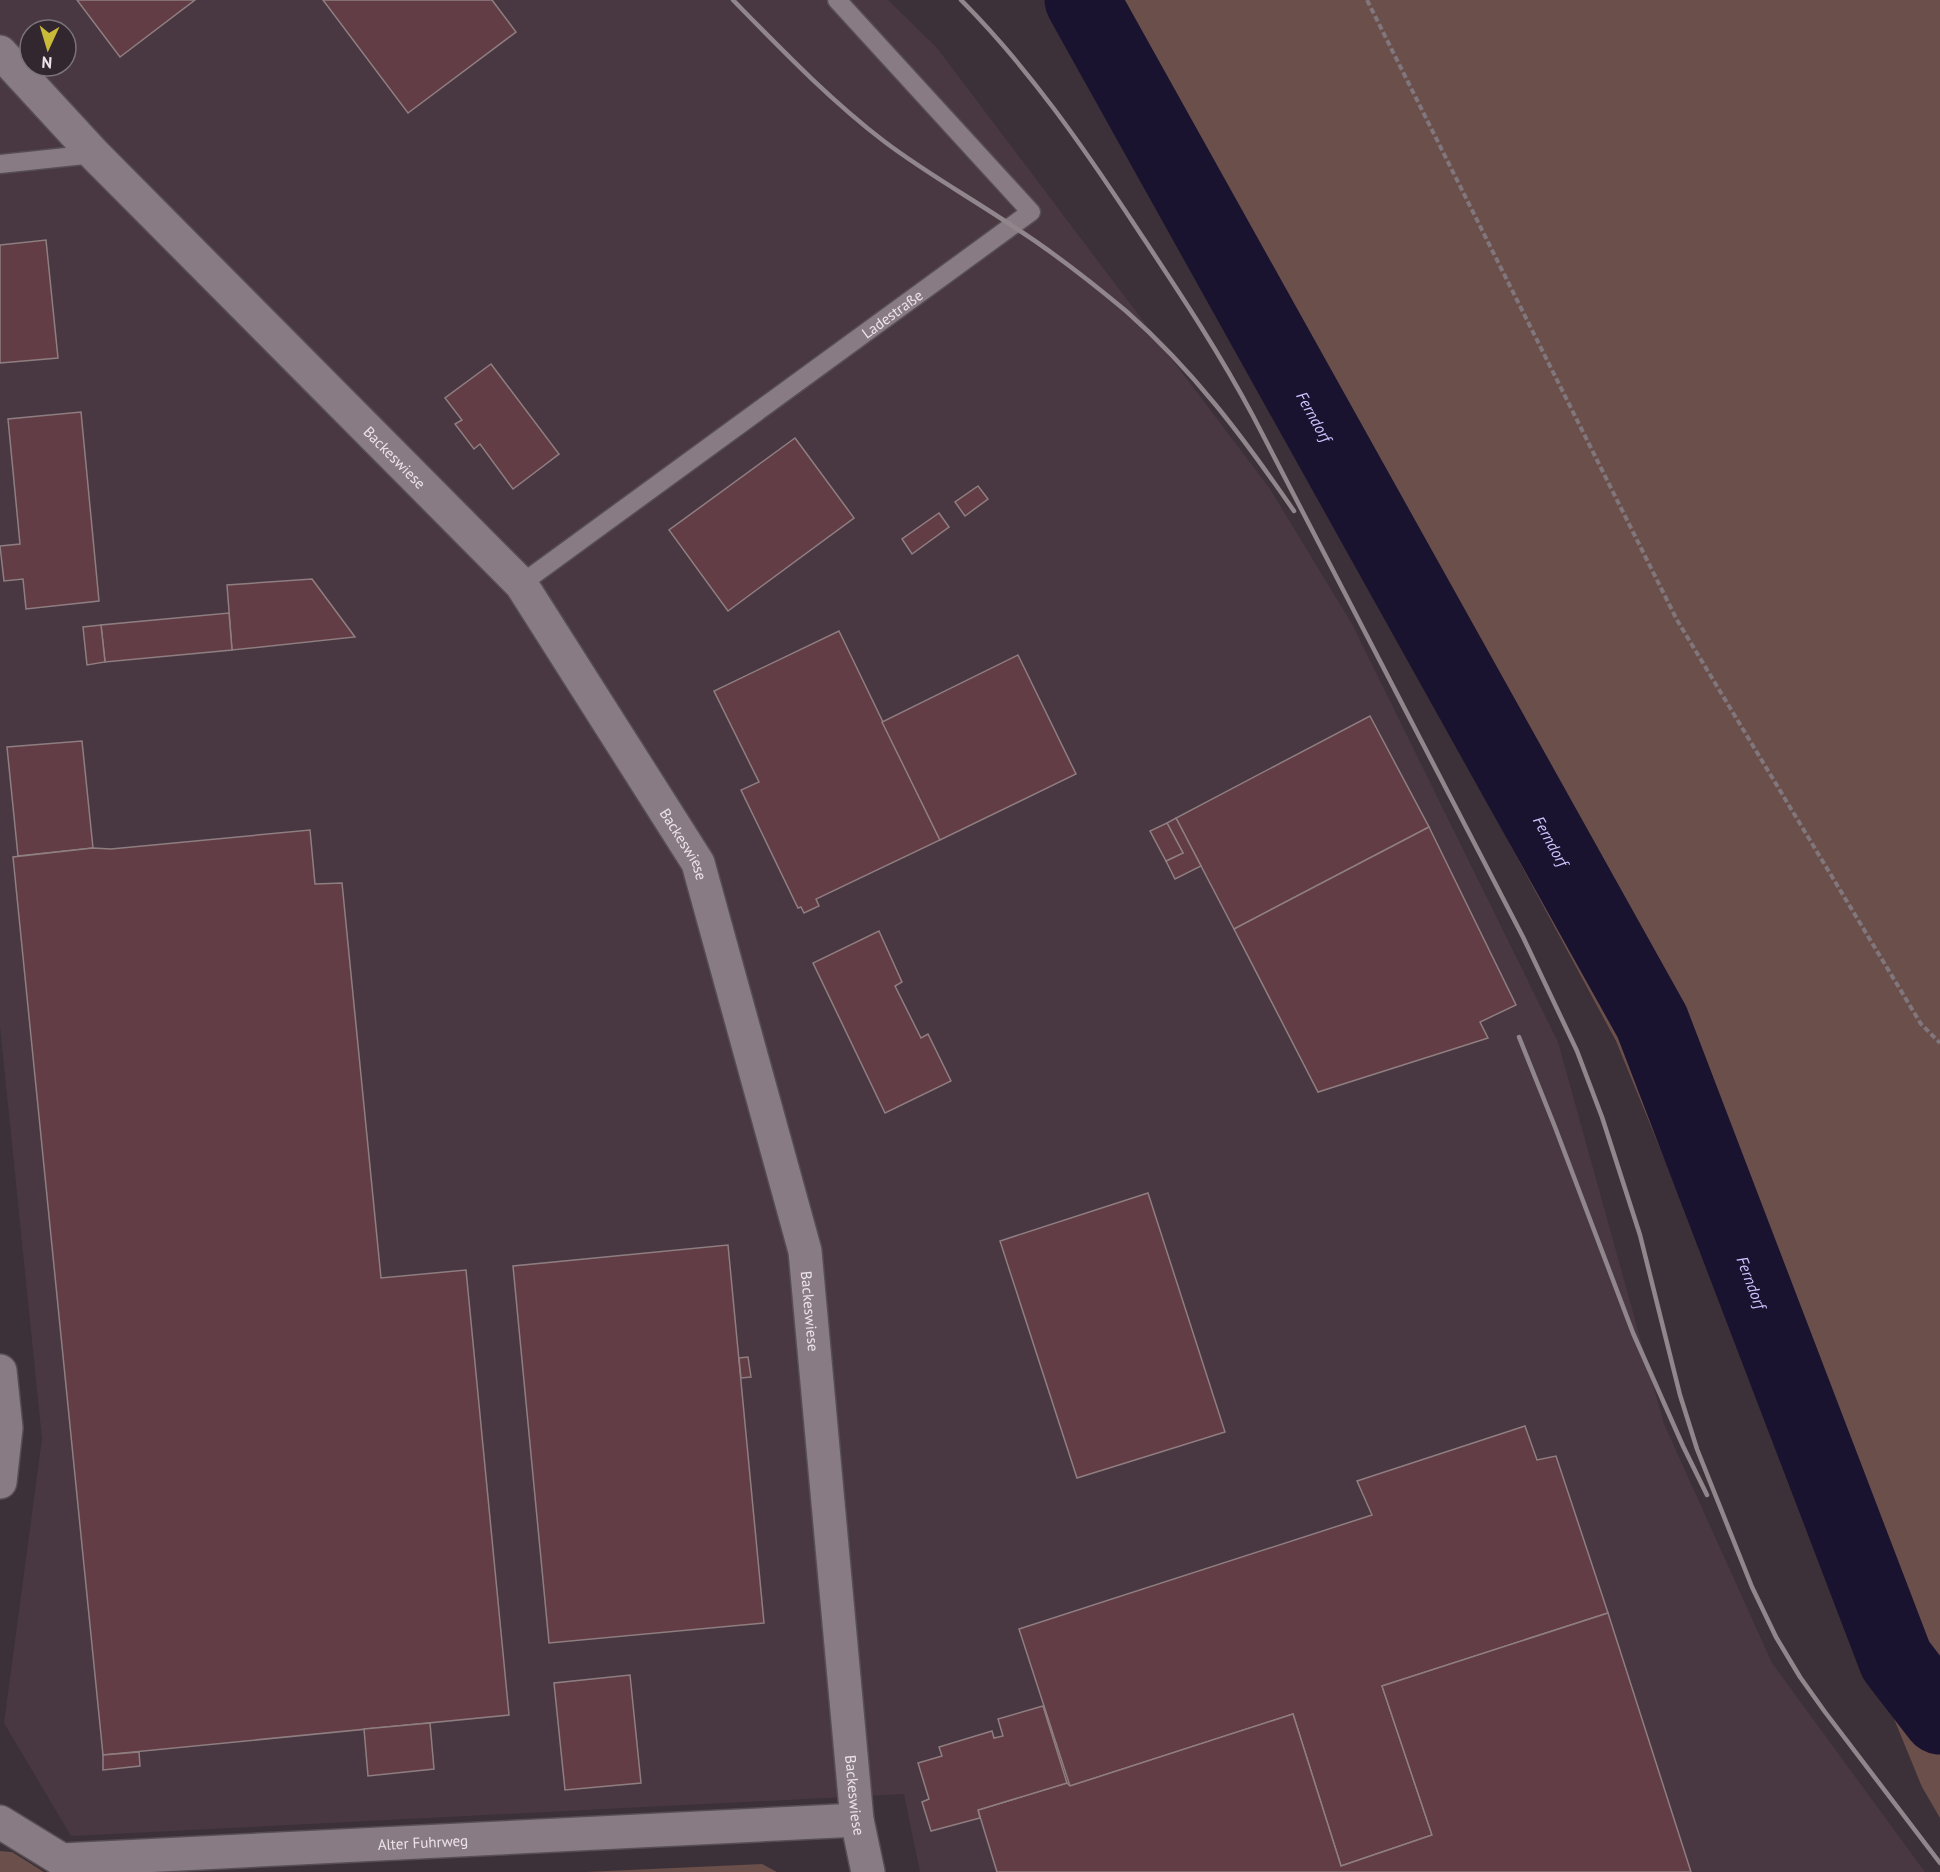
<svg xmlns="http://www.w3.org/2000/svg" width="1940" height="1872" viewBox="0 0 1940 1872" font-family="'PT Sans',sans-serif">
	<rect width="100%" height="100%" fill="#3c3138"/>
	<path fill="#493842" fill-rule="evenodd" d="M0 0H888L937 48 1270 489 1352 624 1558 1042 1664 1424 1772 1663 1925 1872H920L904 1794 71 1836 4 1723 42 1439 0 1026ZM30 30H66V66H30Z"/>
	<g fill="#6a4f4b">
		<polygon points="1055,0 1940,0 1940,1818 1922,1787 1616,1041"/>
		<polygon points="0,1851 12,1852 44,1872 0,1872"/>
		<polygon points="762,1864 777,1872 585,1872"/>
	</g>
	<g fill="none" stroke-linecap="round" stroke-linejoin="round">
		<path stroke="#1a132f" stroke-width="75" id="s1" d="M1082 0 1652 1022 1896 1660 1940 1717"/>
	</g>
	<g fill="#623d45" stroke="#8f7e81" stroke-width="1.5">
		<polygon points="77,0 195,0 120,57"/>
		<polygon points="323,0 492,0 516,32 408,113"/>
		<polygon points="46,240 58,358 0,363 0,245"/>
		<polygon points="491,364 559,454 513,489 480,444 474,449 455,424 462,420 445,398"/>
		<polygon points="81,412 99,601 26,609 23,579 4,581 0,546 20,544 8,419"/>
		<polygon points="795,438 854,518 728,611 669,530"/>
		<polygon points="978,486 988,499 965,516 955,502"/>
		<polygon points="939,513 949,527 912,554 902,539"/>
		<polygon points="312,579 355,637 232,650 227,585"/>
		<polygon points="229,613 232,650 105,662 101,625"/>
		<polygon points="101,625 105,662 87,665 83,627"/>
		<polygon points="839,631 940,840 816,899 819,906 804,913 801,907 798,908 741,790 759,782 714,691"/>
		<polygon points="1018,655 1076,774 940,840 882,722"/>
		<polygon points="1370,716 1429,827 1234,929 1176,818"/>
		<polygon points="82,741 93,848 18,856 7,747"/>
		<polygon points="1176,818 1201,866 1175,879 1166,861 1183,853 1167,823"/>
		<polygon points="1167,823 1183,853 1166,861 1150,831"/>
		<polygon points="1429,827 1516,1005 1480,1022 1488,1038 1318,1092 1234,929"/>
		<polygon points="310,830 315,884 342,883 381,1278 466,1270 509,1715 103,1755 13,857 93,848 111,849"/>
		<polygon points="879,931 902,982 895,986 921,1038 928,1034 951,1081 885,1113 813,963"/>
		<polygon points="1148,1193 1225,1432 1077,1478 1000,1241"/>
		<polygon points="728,1245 764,1623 549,1643 513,1266"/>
		<polygon points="748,1357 751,1377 741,1378 739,1358"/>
		<polygon points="1525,1426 1537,1460 1556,1456 1608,1613 1382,1686 1432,1835 1341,1866 1293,1714 1070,1786 1019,1629 1372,1515 1357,1481"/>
		<polygon points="1608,1613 1691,1872 997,1872 978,1810 1067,1783 1070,1786 1293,1714 1341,1866 1432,1835 1382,1686"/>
		<polygon points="630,1675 641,1783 565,1790 554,1683"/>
		<polygon points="1043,1706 1067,1783 978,1810 980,1818 931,1831 922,1802 929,1799 918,1763 942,1756 939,1747 992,1731 994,1738 1003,1736 998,1719"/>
		<polygon points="430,1723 434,1769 368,1776 364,1729"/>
		<polygon points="139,1752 140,1766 103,1770 103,1755"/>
	</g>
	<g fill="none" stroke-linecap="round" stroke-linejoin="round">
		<g stroke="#574e54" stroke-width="21">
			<g id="service">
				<polyline points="0,164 94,154"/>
				<path id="s2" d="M521 584 1031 212 837 0"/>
			</g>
		</g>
		<g stroke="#574e54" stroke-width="36">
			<g id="minor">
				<path id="s3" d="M0 52 94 154 521 584 698 863 805 1251 857 1820 868 1872"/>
				<polyline points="0,1371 6,1428 0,1482"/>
				<path id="s4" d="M0 1822 62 1860 857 1820"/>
			</g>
		</g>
		<polyline stroke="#80767c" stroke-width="4" stroke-dasharray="6 3" stroke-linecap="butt" points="1367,0 1677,620 1921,1024 1940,1043"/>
		<use href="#service" stroke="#897b83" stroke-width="18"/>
		<use href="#minor" stroke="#897b83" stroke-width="33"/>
		<g stroke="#90868c" stroke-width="4.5">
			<path d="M733 0C782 50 830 100 885 142 926 173 971 198 1014 227 1053 252 1090 281 1126 311 1194 371 1243 437 1294 511"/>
			<path d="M961 0C1028 67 1084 148 1136 227 1177 289 1218 350 1253 416L1523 937 1577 1051 1602 1117 1640 1235 1680 1395 1697 1449 1752 1587 1776 1637 1800 1677 1825 1712 1940 1863"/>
			<polyline points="1519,1037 1555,1127 1633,1333 1683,1446 1707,1495"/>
		</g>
	</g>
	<g text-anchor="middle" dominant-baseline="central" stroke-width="4.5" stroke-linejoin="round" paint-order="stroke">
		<g font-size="15" fill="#ece4e9" stroke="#32272e">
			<text stroke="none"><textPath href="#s2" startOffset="459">Ladestraße</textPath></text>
			<text stroke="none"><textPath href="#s3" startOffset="566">Backeswiese</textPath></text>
			<text stroke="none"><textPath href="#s3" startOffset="1052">Backeswiese</textPath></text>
			<text stroke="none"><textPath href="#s3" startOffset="1538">Backeswiese</textPath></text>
			<text stroke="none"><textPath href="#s3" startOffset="2024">Backeswiese</textPath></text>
			<text stroke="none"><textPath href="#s4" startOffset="434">Alter Fuhrweg</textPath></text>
		</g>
		<g font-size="16" font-style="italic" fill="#cdc3ff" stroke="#32272e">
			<text stroke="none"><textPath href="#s1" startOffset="477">Ferndorf</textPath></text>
			<text stroke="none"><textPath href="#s1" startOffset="963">Ferndorf</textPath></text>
			<text stroke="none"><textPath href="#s1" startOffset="1449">Ferndorf</textPath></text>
		</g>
	</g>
	<g transform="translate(48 48) rotate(184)"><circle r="28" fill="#32272e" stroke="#7c7379" stroke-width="1.5"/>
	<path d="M0-4.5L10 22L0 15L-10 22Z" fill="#caba3a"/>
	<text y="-9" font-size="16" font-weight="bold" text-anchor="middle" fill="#ece4e9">N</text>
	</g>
</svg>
